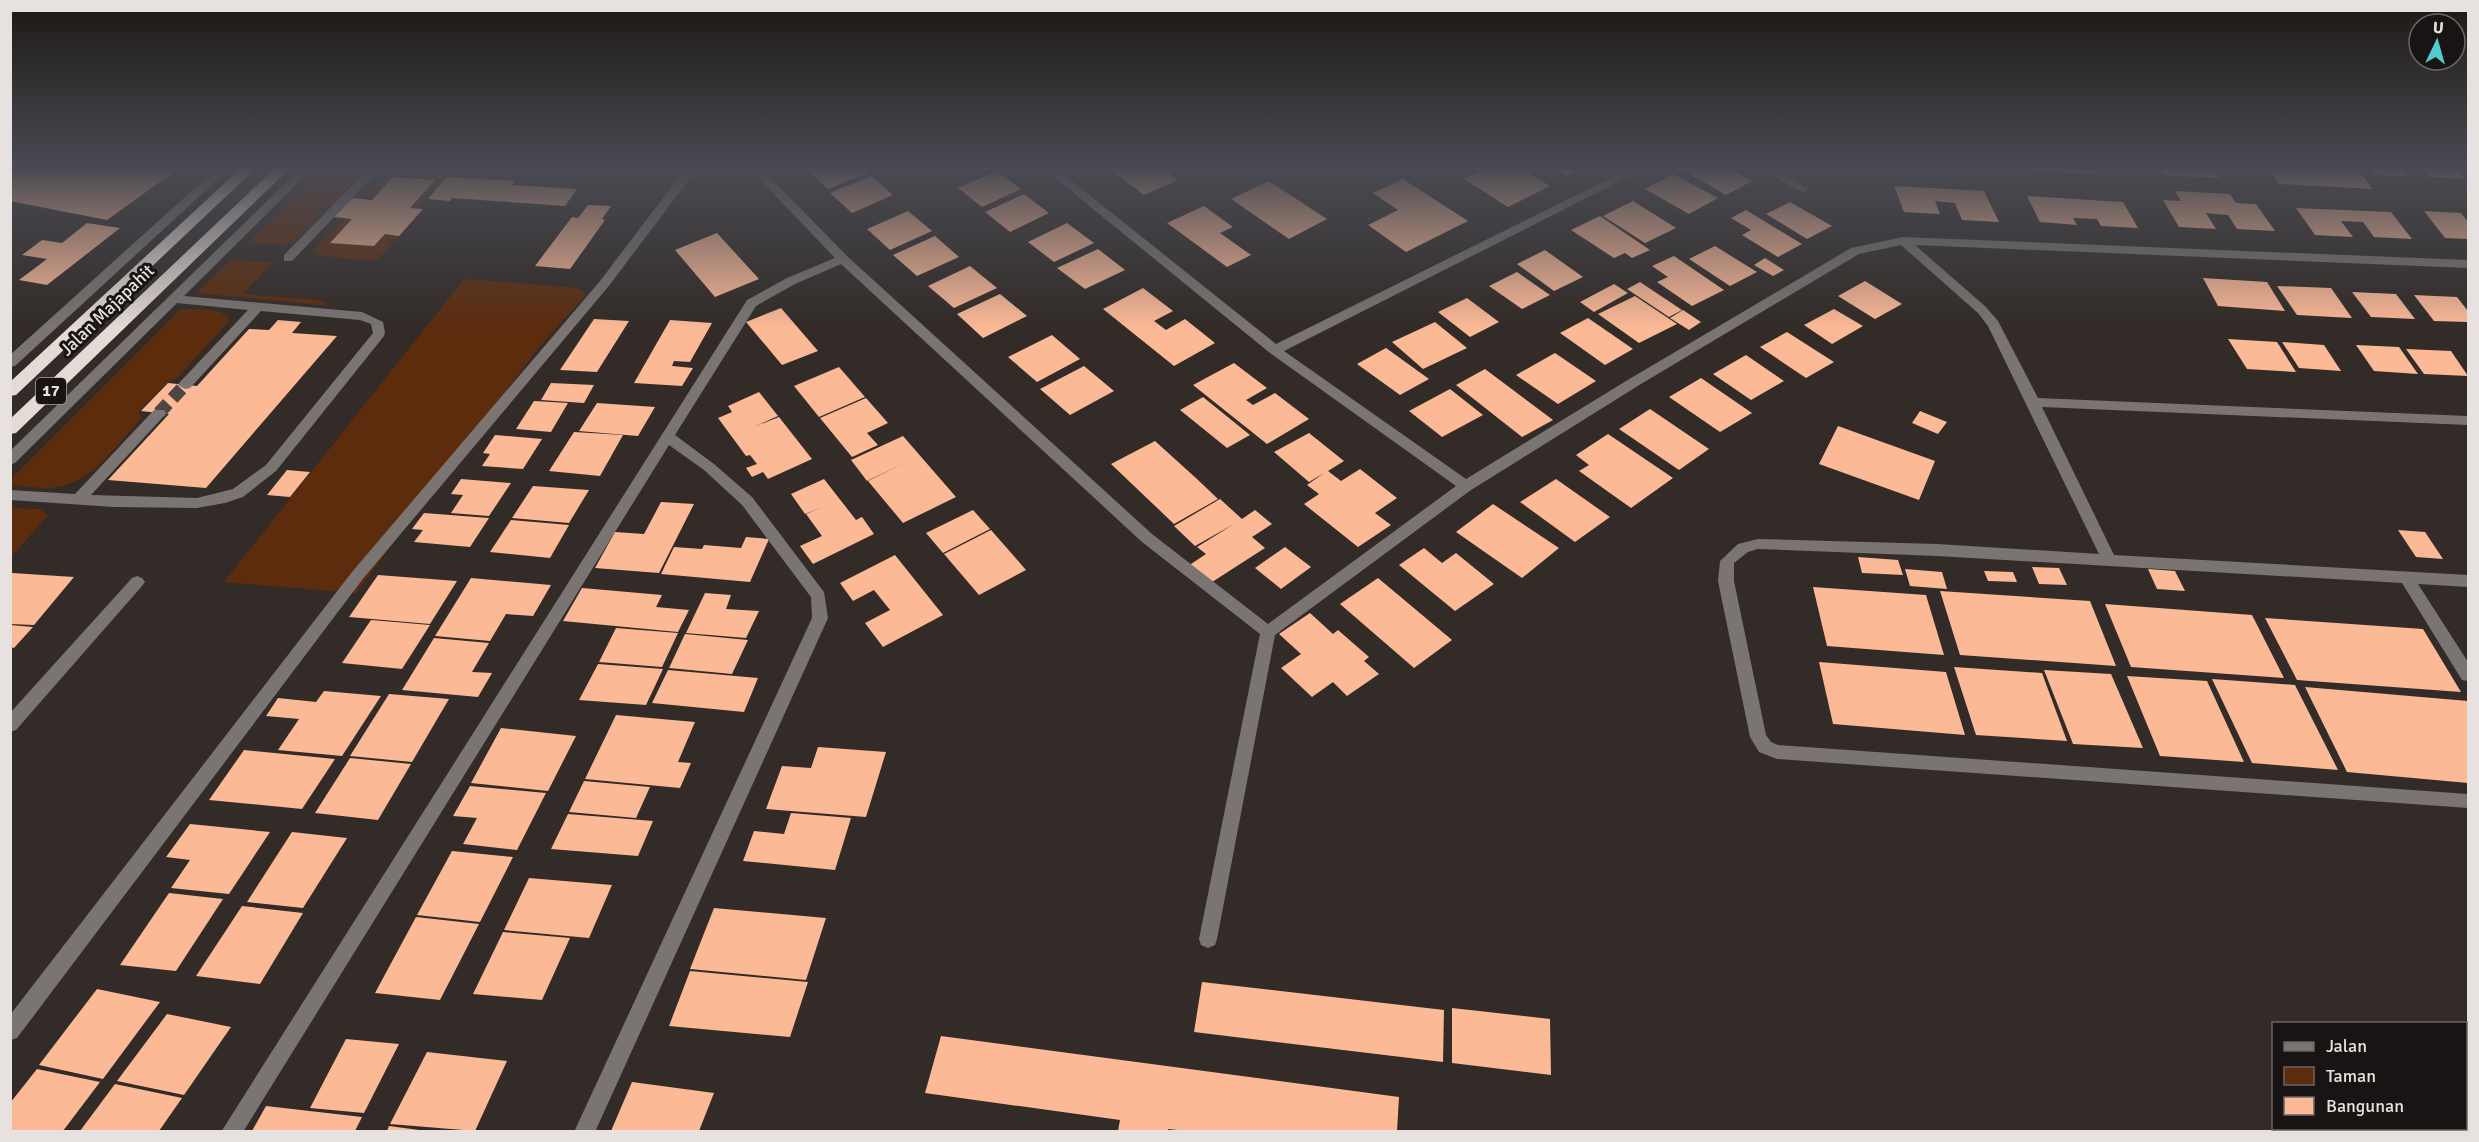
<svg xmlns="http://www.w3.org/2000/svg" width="2479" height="1142" viewBox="0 0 2479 1142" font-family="Signika,sans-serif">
	<rect width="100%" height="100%" fill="#322b27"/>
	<g fill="#5d2c0d">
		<polygon points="321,169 357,171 360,174 294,242 286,245 248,243"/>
		<polygon points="397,169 513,176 517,181 512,185 447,177 419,209 410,208 435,180 393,177 374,198 369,196 367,194 385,175"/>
		<polygon points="344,219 352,219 331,243 374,246 385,234 399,236 377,261 321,256 315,253 316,248"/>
		<polygon points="232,259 272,263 243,294 319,300 331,306 197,293"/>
		<polygon points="464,279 570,287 582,290 585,296 535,352 356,593 224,582"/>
		<path d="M181 309C195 310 222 306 230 320L178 377 168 382 138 412 142 417C117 445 90 487 48 488 36 488 23 486 11 485V479Z"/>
		<polygon points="10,508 40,509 48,515 11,557"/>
	</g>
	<g fill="#fcb996">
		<polygon points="10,169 178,169 107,220 10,201"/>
		<polygon points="866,169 869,172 828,189 807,170"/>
		<polygon points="1109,169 1163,169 1178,180 1144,195"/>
		<polygon points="1484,169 1522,169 1550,186 1508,207 1464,179"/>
		<polygon points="1554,169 1581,169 1567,176"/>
		<polygon points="1681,169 1731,169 1752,181 1726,195"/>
		<polygon points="2033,169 2096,169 2099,174 2033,171"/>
		<polygon points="2160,169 2213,169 2219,178 2164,175"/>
		<polygon points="2269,169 2357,169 2373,189 2279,184"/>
		<polygon points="2368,169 2402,169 2408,176 2373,175"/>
		<polygon points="2423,169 2457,169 2465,179 2429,177"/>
		<polygon points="997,171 1021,189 982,207 958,188"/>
		<polygon points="1673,174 1718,198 1689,214 1645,189"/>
		<polygon points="871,176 893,195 852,213 830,193"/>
		<polygon points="393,177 435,180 410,208 423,209 399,236 385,234 374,246 330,243 352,219 334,217 353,198 372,200"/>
		<polygon points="447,177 515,181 512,185 577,189 565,206 452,198 450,201 428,199"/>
		<polygon points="1403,179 1468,221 1406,252 1368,225 1398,210 1373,193"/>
		<polygon points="1269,181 1327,219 1289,239 1231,199"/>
		<polygon points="1894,186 1984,191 1999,222 1962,220 1955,203 1935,201 1940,214 1904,212"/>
		<polygon points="2175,191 2230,194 2236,203 2256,204 2275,231 2237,229 2228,215 2206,213 2216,229 2179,227 2163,200 2181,201"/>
		<polygon points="1024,194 1049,213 1010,232 985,212"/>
		<polygon points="2027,196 2123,202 2138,228 2101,226 2097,219 2073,218 2077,225 2040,222"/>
		<polygon points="1633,201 1676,228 1645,243 1603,216"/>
		<polygon points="1790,202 1832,226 1807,239 1766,214"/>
		<polygon points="588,205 611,206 602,219 605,220 570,269 535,266 572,217 578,218"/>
		<polygon points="1204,206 1233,227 1220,233 1251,255 1227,267 1167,223"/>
		<polygon points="2296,208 2391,212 2412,239 2374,237 2363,222 2341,221 2353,237 2315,235"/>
		<polygon points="1746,210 1802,244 1778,257 1742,235 1751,230 1731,218"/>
		<polygon points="908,211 932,231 890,250 867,229"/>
		<polygon points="2424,211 2461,213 2468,222 2468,239 2445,238"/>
		<polygon points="1600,216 1650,250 1632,258 1625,253 1614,258 1571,230"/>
		<polygon points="87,223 120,228 47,285 19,280 47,259 22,255 42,240 62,243"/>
		<polygon points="1067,223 1094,243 1054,262 1028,242"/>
		<polygon points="717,233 759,279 715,297 675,250"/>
		<polygon points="935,236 959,257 917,276 893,255"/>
		<polygon points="1715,246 1757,272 1730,286 1689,259"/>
		<polygon points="1098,249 1125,270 1085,289 1057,268"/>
		<polygon points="1545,250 1583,277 1554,291 1517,264"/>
		<polygon points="1674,256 1724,290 1692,306 1657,282 1668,277 1652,266"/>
		<polygon points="1765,258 1784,270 1773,276 1754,265"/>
		<polygon points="970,266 997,288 954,308 928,286"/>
		<polygon points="1517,272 1550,295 1522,309 1489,286"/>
		<polygon points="2203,278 2267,282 2285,311 2218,306"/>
		<polygon points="1865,281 1902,304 1875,319 1838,296"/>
		<polygon points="1640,282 1682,310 1669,317 1627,289"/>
		<polygon points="1614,284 1628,293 1594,312 1580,302"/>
		<polygon points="2277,286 2331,288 2352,318 2297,315"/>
		<polygon points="1143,288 1173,311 1154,321 1166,330 1185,319 1215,343 1174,366 1103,309"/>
		<polygon points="2352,292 2396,294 2415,319 2371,317"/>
		<polygon points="1000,294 1027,316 983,338 957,314"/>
		<polygon points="2414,295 2457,297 2468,311 2468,322 2434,321"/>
		<polygon points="1635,296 1677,324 1639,343 1598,314"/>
		<polygon points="1467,298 1499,322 1470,337 1438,312"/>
		<polygon points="781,308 818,351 782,365 746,322"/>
		<polygon points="1834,309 1863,326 1832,344 1804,325"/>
		<polygon points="1683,310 1701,322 1689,330 1670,318"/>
		<polygon points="1588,318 1633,349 1605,365 1560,333"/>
		<polygon points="594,319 629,321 597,372 560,370"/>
		<polygon points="278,320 301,322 292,333 337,336 206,488 108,480 169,414 141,411 168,383 197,386 249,329 269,330"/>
		<polygon points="670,320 712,323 690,362 674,361 672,366 693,368 682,386 634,383"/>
		<polygon points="1435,322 1467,348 1423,369 1392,342"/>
		<polygon points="1787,332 1834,362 1806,378 1760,347"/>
		<polygon points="1052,335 1080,359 1037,382 1008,357"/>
		<polygon points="2228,339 2277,342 2296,372 2247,369"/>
		<polygon points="2282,342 2324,345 2341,371 2299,368"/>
		<polygon points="2356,345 2399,347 2418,374 2374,371"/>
		<polygon points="1386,348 1429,379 1400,395 1357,364"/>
		<polygon points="2406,349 2451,351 2468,376 2424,374"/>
		<polygon points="1555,353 1596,381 1558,404 1516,375"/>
		<polygon points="1746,355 1784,381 1751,400 1713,374"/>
		<polygon points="1234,363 1267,388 1246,400 1253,405 1275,393 1309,419 1267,444 1193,385"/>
		<polygon points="1084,366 1114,391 1070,415 1040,389"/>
		<polygon points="839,367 865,397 819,417 794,386"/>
		<polygon points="1485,369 1553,420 1522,437 1456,385"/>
		<polygon points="1701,378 1752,413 1720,432 1669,397"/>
		<polygon points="551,383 594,385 584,403 541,400"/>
		<polygon points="1450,389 1483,415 1442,437 1409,411"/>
		<polygon points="759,392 778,416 756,426 779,417 812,459 768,479 763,472 752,477 746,468 757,464 750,455 746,456 718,418 732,412 728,406"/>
		<polygon points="1203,397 1250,435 1227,448 1180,410"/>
		<polygon points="866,398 888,423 867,433 878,445 852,457 820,418"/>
		<polygon points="534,401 568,403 551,432 516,429"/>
		<polygon points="597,403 655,407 638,436 579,431"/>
		<polygon points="1650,409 1709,449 1679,470 1619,429"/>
		<polygon points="1920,411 1947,422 1938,434 1912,423"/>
		<polygon points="1838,426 1935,461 1919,500 1819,464"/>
		<polygon points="574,432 623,435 600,476 549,471"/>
		<polygon points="1309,433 1344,461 1328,471 1341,481 1360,469 1397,498 1375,513 1391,525 1358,547 1304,504 1319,494 1307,485 1324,473 1309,482 1274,452"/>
		<polygon points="1608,434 1673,478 1631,508 1579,471 1589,465 1576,455"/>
		<polygon points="495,435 542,439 523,469 482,466 490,454 483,453"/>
		<polygon points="903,436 956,497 903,523 868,481 904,463 867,481 851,460"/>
		<polygon points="1155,441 1197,479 1218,499 1174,524 1111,464"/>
		<polygon points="287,470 310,472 290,497 267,495"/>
		<polygon points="461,479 511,483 489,516 451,513 463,495 451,494"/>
		<polygon points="824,479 856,520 862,517 874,534 813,564 800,546 822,536 806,514 823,507 805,514 791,494"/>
		<polygon points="1556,479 1610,517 1575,542 1520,502"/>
		<polygon points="533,486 589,490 569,523 512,518"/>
		<polygon points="1220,499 1242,519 1255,510 1272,524 1252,537 1265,548 1209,584 1188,566 1206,554 1197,547 1234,524 1195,546 1174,526"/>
		<polygon points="661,502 694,504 659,573 595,568 615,532 644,534"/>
		<polygon points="1493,504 1559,548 1522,578 1456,532"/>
		<polygon points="973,510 990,529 943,553 926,533"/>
		<polygon points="424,513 489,518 470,547 414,542 423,530 412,529"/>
		<polygon points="511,520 569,525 550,558 490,552"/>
		<polygon points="991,530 1026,570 979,595 944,554"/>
		<polygon points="2398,530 2425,532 2443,559 2416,557"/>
		<polygon points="746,537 769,539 750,582 661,574 674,547 702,549 704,545 741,548"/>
		<polygon points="1285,547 1311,567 1281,589 1255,568"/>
		<polygon points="1424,548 1442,563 1456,553 1494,584 1455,611 1399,565"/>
		<polygon points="895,555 943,615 883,647 865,623 890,610 874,590 853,601 840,583"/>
		<polygon points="1858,557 1898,560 1903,575 1862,573"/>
		<polygon points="2032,567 2059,568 2067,585 2039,584"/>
		<polygon points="1905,569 1942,572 1947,589 1910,586"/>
		<polygon points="2148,569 2175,571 2185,591 2157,589"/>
		<polygon points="1984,571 2013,572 2017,582 1988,581"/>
		<polygon points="12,573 74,577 34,625 10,624"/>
		<polygon points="378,575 457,581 430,624 349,617"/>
		<polygon points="471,578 551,585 533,616 506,614 490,641 435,636"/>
		<polygon points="1378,578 1452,640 1414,668 1340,604"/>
		<polygon points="1813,587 1926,595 1944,655 1827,646"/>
		<polygon points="582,588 662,595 656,607 689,610 678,632 563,621"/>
		<polygon points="1940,591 2090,601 2116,666 1960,655"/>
		<polygon points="705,593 731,595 726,609 759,611 746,638 686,633"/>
		<polygon points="2105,604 2252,615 2284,678 2131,667"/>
		<polygon points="1310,613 1333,634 1338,630 1369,657 1364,661 1379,674 1347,696 1333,682 1312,697 1281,668 1301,654 1279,634"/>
		<polygon points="2265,618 2423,629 2461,692 2297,680"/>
		<polygon points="371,620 430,625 402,669 342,663"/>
		<polygon points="10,625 33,627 14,648 10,647"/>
		<polygon points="616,628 678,633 662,667 599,662"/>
		<polygon points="685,634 748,640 732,674 669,668"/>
		<polygon points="434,638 489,643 472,672 492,673 478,697 402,690"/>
		<polygon points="1819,662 1946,672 1965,735 1833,724"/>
		<polygon points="598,664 663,669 646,705 579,700"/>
		<polygon points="1954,667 2042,673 2067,741 1976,735"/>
		<polygon points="668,670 758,678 744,712 652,703"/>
		<polygon points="2044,670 2111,674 2143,748 2073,744"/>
		<polygon points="2127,676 2207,681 2244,762 2160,756"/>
		<polygon points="2212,679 2295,685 2338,770 2252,763"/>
		<polygon points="2305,687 2468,701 2468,783 2347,772"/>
		<polygon points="324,691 381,696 342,756 278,750 299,719 266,716 278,698 316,702"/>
		<polygon points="389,694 449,699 412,762 350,756"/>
		<polygon points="616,715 695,722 678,762 691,763 680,788 585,779"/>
		<polygon points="501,728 576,736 548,791 471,783"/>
		<polygon points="818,747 886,752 866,817 766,809 782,766 811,768"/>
		<polygon points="244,750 335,759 302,809 209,800"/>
		<polygon points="350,758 411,764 378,820 315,813"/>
		<polygon points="584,781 650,787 636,818 569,812"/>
		<polygon points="470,786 546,793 517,850 463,844 477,818 453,816"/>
		<polygon points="791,813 851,818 835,870 743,861 754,831 784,834"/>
		<polygon points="568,814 653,821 638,856 551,849"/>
		<polygon points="190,824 270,832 229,894 171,888 190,860 166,857"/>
		<polygon points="292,832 347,838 303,908 247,902"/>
		<polygon points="452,851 513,857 480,922 417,915"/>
		<polygon points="529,878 612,885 589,938 504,930"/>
		<polygon points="169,893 223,899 176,971 120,965"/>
		<polygon points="242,906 303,913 260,984 196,976"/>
		<polygon points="714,908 826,918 806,980 690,969"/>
		<polygon points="416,917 479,924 440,1000 375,993"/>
		<polygon points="503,932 570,938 542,1000 473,994"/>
		<polygon points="690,971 808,982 790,1037 669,1026"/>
		<polygon points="1202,982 1444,1010 1443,1062 1194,1032"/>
		<polygon points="97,989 160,1002 103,1079 39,1065"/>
		<polygon points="1452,1008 1550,1019 1551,1075 1452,1063"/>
		<polygon points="167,1014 231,1027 184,1095 117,1081"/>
		<polygon points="941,1036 1399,1097 1397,1131 1187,1131 1168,1129 1168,1131 1118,1131 1120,1120 925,1093"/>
		<polygon points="346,1039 399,1044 364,1113 310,1108"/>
		<polygon points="427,1052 507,1061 475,1131 390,1124"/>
		<polygon points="37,1069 100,1082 63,1131 10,1131 10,1103"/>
		<polygon points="632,1082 714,1093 699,1131 611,1131"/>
		<polygon points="115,1084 182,1098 159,1131 80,1131"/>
		<polygon points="266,1106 362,1117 355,1131 252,1131"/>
		<polygon points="389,1126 419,1130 418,1131 387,1131"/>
	</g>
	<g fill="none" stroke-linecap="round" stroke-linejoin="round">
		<polyline stroke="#4d4643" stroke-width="13" stroke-dasharray="13 7" stroke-linecap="butt" points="159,413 185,385"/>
		<g fill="#7a7573" fill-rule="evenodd">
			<polygon points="216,169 229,169 15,366 10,367 10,355"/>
			<polygon points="300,169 312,169 184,296 362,312 383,322 385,333 384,336 276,471 243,497 225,503 197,508 114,507 10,500 10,490 75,494 154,410 164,410 166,413 164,416 91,495 197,498 233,489 266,465 373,333 371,324 360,320 261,311 190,388 185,389 178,385 180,382 248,310 177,303 15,463 10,465 10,451"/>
			<polygon points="368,169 380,169 292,261 284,261 284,255"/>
			<polygon points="685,169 697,169 608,287 362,580 17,1038 10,1040 10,1015 352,572 600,281"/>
			<polygon points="750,169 762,169 847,256 1152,534 1268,624 1456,486 1270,353 1044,169 1057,169 1276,344 1629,169 1644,169 1284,351 1466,479 1631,378 1851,248 1903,237 2468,260 2468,268 1915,245 1986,307 1998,321 2038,398 2468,416 2468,425 2042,407 2114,555 2468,575 2468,587 2418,584 2468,662 2468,681 2462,680 2402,583 1937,556 1758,549 1748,552 1734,563 1734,581 1766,735 1771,742 1778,745 2468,794 2468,808 1777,759 1759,752 1750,737 1718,581 1720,561 1738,544 1758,539 1937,544 2099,554 1988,326 1978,313 1901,245 1859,254 1641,384 1471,490 1275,635 1217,939 1215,945 1208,948 1201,945 1199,939 1260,634 1142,542 841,264 795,284 756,306 675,435 714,464 752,497 824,592 828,618 595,1132 574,1132 812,618 811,597 742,505 704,470 669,445 243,1132 221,1132 747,300 787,278 835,258"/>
			<polygon points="1760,169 1774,169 1810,189 1804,192 1800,191"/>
			<polygon points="137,576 142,578 145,582 142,586 16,730 10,732 10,713 132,578"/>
		</g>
		<g fill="#e5dbd6" fill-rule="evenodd">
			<polygon points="240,169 255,169 16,395 10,396 10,382"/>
			<polygon points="274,169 289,169 16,433 10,434 10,419"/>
		</g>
	</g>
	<linearGradient id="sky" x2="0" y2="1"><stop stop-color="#1c1815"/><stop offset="0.51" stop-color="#494a52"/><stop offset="1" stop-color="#494a52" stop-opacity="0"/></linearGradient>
	<rect width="2479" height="329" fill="url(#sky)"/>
	<g text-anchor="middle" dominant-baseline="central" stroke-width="6" stroke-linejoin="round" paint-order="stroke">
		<rect fill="#181413" stroke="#a9a4a2" stroke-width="1.5" x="36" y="378" width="30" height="26" rx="4.5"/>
		<g font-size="16" font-weight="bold" fill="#e7e2e0">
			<text x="51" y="391">17</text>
		</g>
		<g font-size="18" fill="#e7e2e0" stroke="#181413">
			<text transform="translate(107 310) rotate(-44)">Jalan Majapahit</text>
		</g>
	</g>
	<rect width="2479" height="1142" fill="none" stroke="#e7e2e0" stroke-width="24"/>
	<rect x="2272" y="1022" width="195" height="108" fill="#181413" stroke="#6b6665" stroke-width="1.5"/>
	<rect x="2284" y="1042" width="30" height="9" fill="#7a7573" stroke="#6b6665" stroke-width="1.5"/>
	<text x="2326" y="1052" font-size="18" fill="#e7e2e0">Jalan</text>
	<rect x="2284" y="1067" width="30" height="18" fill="#5d2c0d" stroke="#6b6665" stroke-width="1.5"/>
	<text x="2326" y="1082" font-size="18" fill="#e7e2e0">Taman</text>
	<rect x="2284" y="1097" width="30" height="18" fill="#fcb996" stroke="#6b6665" stroke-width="1.5"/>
	<text x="2326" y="1112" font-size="18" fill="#e7e2e0">Bangunan</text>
	<g transform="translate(2437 42) rotate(5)"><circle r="28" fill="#181413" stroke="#6b6665" stroke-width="1.5"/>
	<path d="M0-4.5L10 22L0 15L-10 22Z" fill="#52ccd1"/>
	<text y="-9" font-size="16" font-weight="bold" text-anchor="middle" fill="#e7e2e0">U</text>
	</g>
</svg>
